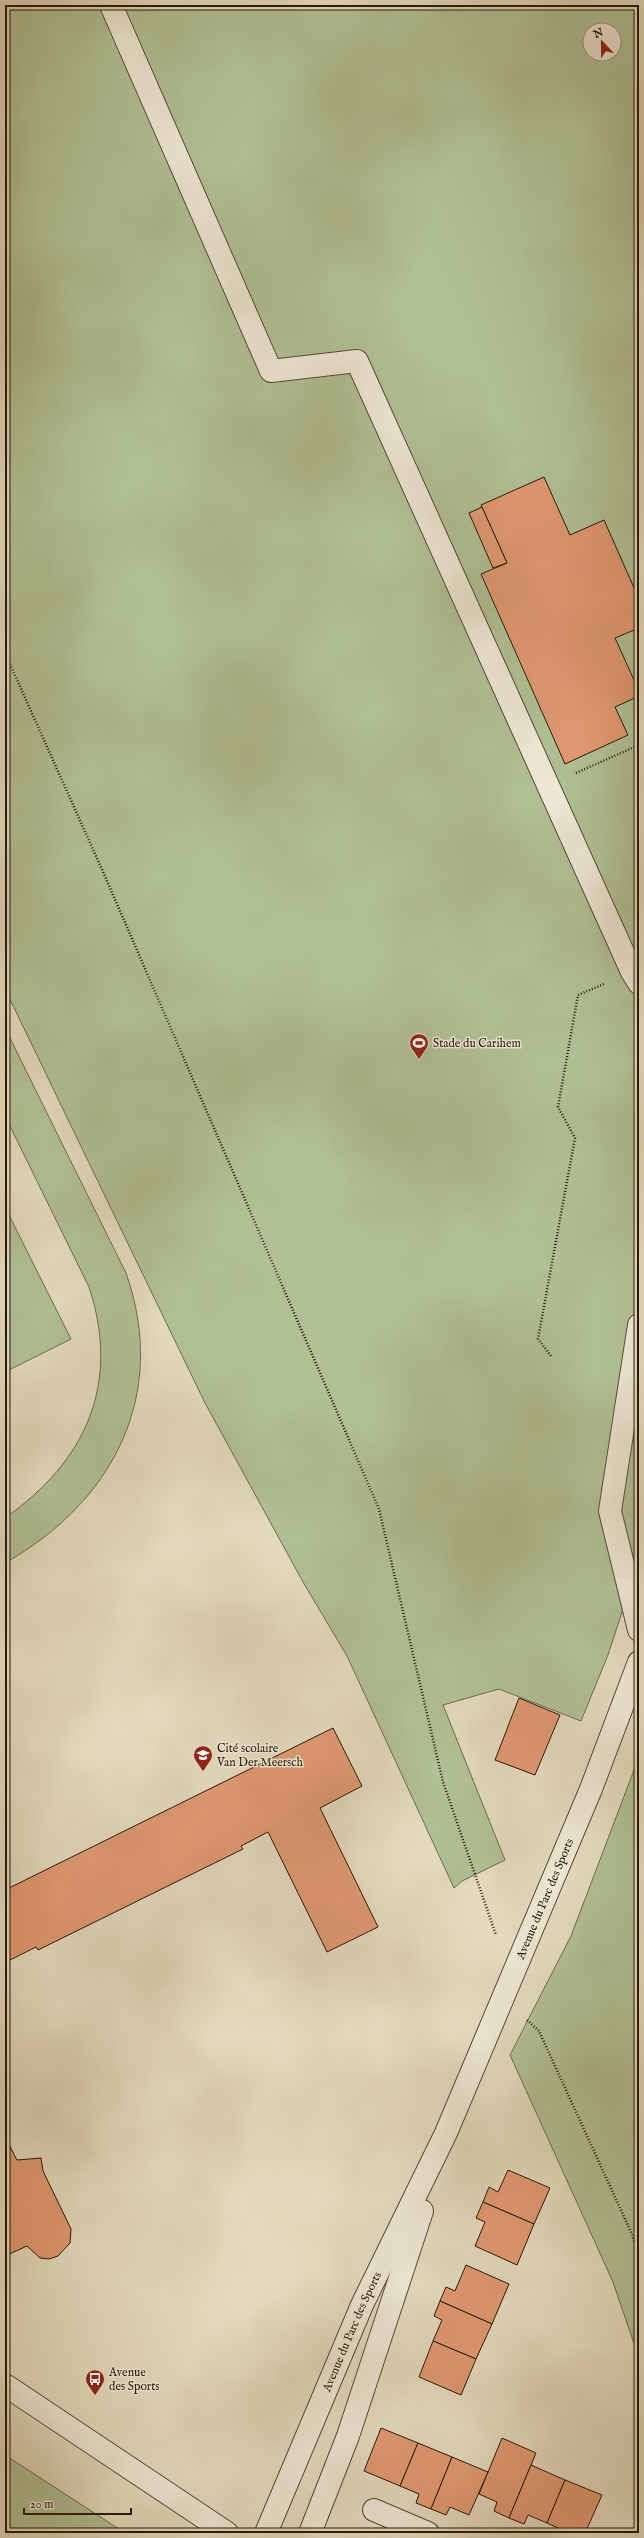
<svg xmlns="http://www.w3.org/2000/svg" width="644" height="2538" viewBox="0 0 644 2538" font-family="'IM FELL English',serif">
	<rect width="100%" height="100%" fill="#e3dabd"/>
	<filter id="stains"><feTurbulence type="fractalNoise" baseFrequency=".005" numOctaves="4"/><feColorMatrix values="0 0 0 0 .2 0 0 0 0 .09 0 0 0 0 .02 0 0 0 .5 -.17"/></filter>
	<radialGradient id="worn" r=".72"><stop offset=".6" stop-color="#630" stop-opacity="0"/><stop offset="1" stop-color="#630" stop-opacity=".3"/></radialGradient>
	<g fill="#b0c094" stroke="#6a6c4f" fill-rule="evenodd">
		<path d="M5 5H639V1560L608 1655 581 1721 499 1689 443 1705 505 1860 462 1881 454 1888 347 1656 303 1582 205 1403 5 989ZM590 30H614V54H590Z"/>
		<path d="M5 1028 126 1273C169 1395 113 1502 5 1563V1518C86 1461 121 1384 89 1287L5 1116Z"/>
		<polygon points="5,1207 71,1339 5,1372"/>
		<polygon points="639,1757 639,2358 613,2282 510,2055 571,1936"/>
		<polygon points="5,2455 125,2533 5,2533"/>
	</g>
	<g fill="#e09972" stroke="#25190a">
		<polygon points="544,477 570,535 604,520 639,599 639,628 615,638 639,691 639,696 615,707 628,735 565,764 481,574 507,563 481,505"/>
		<polygon points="482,507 507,563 493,568 469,513"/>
		<polygon points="519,1698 560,1715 535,1775 495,1760"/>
		<polygon points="333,1728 362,1786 320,1808 378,1927 327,1952 268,1832 241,1846 243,1849 38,1950 36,1947 10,1960 5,1950 5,1893 10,1890 9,1888"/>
		<polygon points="5,2137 17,2160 41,2158 43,2171 71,2229 70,2243 58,2256 49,2259 40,2258 27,2246 5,2256"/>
		<polygon points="508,2170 550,2188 534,2224 483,2202 489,2187 498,2192"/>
		<polygon points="483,2202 534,2224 517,2265 475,2246 485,2222 476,2218"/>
		<polygon points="466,2265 509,2284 492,2324 440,2301 446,2287 455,2291"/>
		<polygon points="440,2301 492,2324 476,2359 433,2341 442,2320 434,2316"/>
		<polygon points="433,2341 476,2359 461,2395 419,2377"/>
		<polygon points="381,2428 418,2443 400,2486 364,2471"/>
		<polygon points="502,2438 536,2453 509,2518 494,2511 497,2502 479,2494"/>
		<polygon points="418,2443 452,2457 431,2509 416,2503 419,2494 400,2486"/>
		<polygon points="452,2457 488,2472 469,2515 450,2507 446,2515 431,2509"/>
		<polygon points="531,2465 565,2480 547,2523 528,2515 524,2524 509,2518"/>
		<polygon points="565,2480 602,2495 585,2533 569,2533 547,2523"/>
		<polygon points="639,2524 639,2533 635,2533"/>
	</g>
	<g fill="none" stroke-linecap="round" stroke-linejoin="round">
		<g stroke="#544937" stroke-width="24">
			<g id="minor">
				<polyline points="111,5 271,371 357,361 632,972 639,983"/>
				<polyline points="639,1325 610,1511 639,1630"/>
				<polyline points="5,2385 227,2533"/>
				<polyline points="374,2510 428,2533"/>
				<path id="s1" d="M266 2533 362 2305 446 2133 591 1789 639 1662"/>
				<polyline points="310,2533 348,2436 422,2211"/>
			</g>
		</g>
		<g stroke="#25190a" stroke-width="2.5" stroke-dasharray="1 2" stroke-linecap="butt">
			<polyline points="5,653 104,874 379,1509 443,1782 496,1935"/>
			<polyline points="576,773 639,745"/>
			<polyline points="551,1356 538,1339 575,1138 558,1107 578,995 604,984"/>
			<polyline points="527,2020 539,2031 631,2232 639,2254"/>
		</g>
		<use href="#minor" stroke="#ede7d4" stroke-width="22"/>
	</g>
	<defs>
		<g id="stadium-pin" transform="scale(1)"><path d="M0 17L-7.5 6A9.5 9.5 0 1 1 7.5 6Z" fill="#8f2418" stroke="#ede7d4"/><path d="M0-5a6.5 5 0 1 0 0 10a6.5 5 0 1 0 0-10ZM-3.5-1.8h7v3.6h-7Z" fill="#fff"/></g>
		<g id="school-pin" transform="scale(1)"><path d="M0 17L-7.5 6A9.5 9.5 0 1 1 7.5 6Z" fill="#8f2418" stroke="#ede7d4"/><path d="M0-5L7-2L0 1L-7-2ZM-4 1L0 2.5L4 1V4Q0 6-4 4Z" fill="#fff"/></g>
		<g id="bus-pin" transform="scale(1)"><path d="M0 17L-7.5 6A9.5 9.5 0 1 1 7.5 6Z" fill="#8f2418" stroke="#ede7d4"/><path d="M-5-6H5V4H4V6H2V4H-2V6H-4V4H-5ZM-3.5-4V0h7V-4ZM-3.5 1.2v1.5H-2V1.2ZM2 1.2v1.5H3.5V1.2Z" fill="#fff"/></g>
	</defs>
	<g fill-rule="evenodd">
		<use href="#stadium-pin" x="419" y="1043"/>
		<use href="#school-pin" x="203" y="1755"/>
		<use href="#bus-pin" x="95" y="2379"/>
	</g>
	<g text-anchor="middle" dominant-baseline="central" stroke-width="3" stroke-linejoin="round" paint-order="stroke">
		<g font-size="12" fill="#25190a" stroke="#ede7d4" text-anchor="start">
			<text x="433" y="1043">Stade du Carihem</text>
			<text x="217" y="1748">Cité scolaire<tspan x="217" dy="14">Van Der Meersch</tspan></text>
			<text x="109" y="2372">Avenue<tspan x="109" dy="14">des Sports</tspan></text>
		</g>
		<g font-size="12" fill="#25190a" stroke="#ede7d4">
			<text stroke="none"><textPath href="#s1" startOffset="693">Avenue du Parc des Sports</textPath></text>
			<text stroke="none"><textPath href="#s1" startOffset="219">Avenue du Parc des Sports</textPath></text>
		</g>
	</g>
	<rect width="644" height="2538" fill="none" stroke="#e3dabd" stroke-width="20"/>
	<rect x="6" y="6" width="632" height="2526" fill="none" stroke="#25190a" stroke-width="2"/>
	<rect x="10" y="10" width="624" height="2518" fill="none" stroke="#25190a"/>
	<g transform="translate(602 42) rotate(338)"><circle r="19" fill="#ede7d4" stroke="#9d9583"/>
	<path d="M0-3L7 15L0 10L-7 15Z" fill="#8f2418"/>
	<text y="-6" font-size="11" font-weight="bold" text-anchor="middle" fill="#25190a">N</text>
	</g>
	<path d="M24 2508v6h107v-6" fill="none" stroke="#25190a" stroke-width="2"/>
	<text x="30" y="2508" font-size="12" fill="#25190a" stroke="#ede7d4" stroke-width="3" paint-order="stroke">20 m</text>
	<rect width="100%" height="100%" filter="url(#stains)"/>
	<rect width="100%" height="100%" fill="url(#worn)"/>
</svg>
